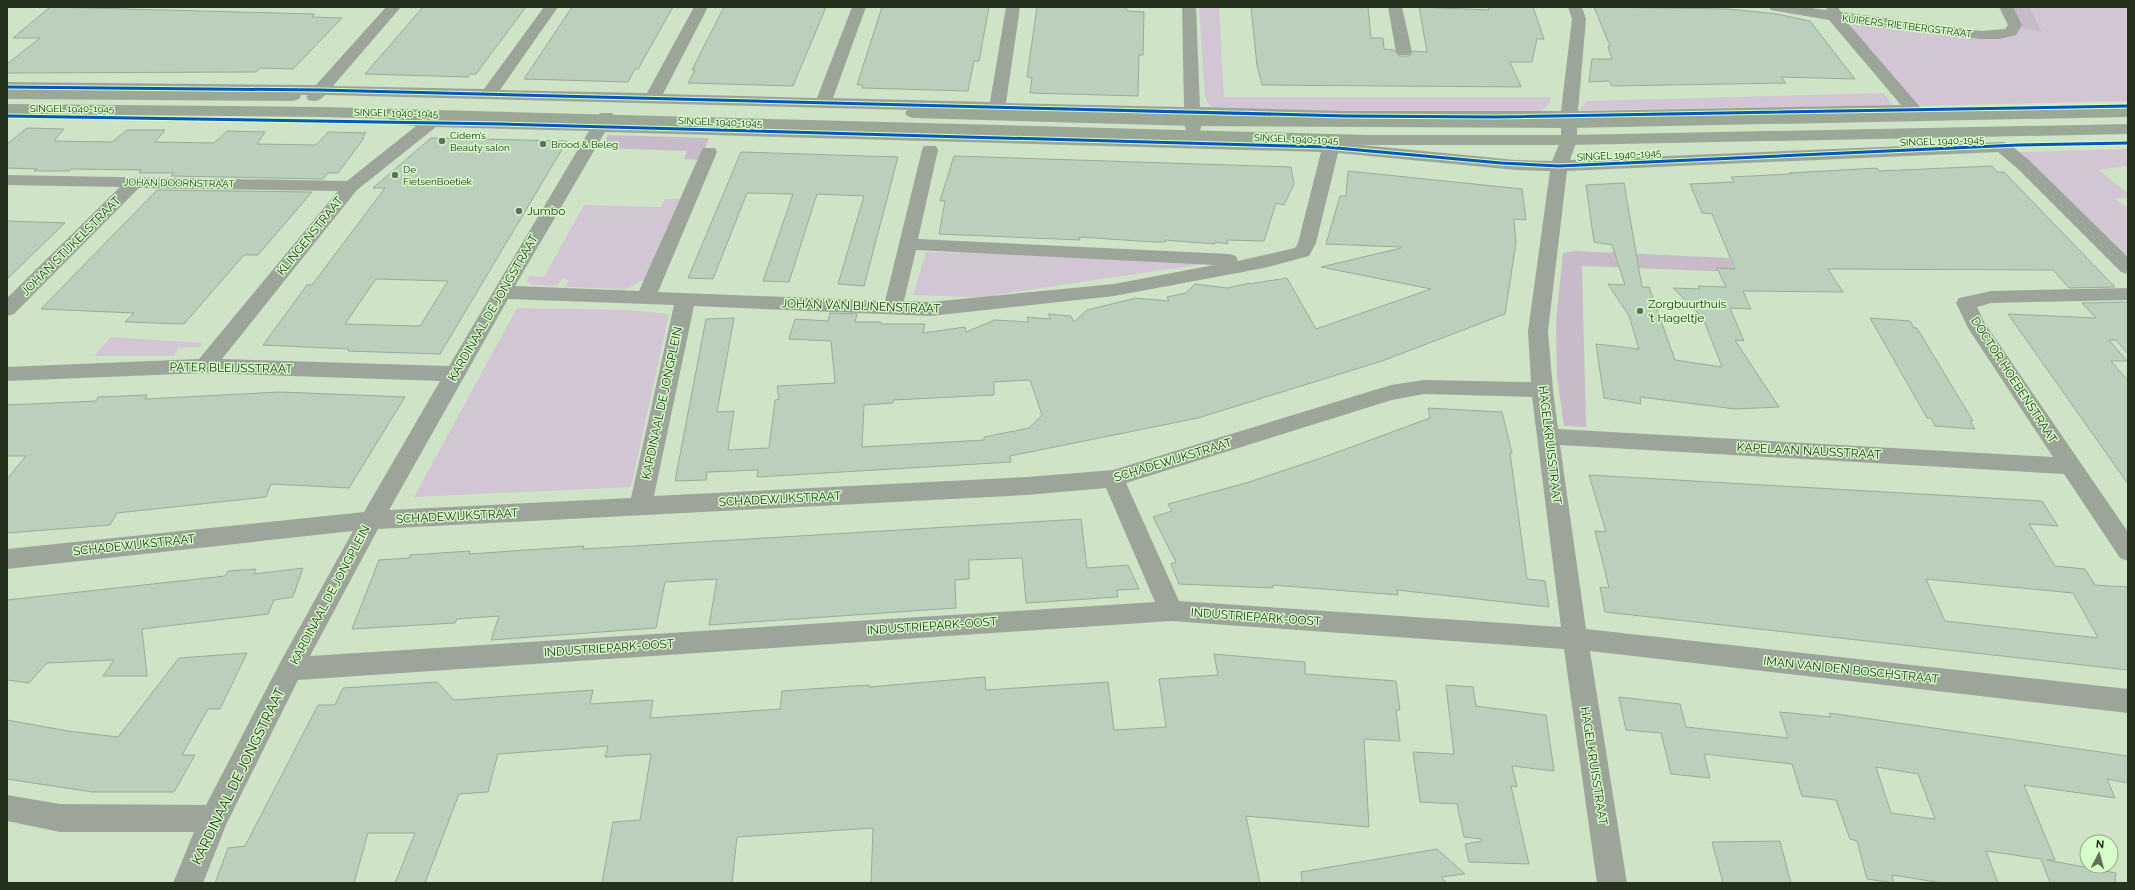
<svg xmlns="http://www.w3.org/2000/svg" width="2135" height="890" viewBox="0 0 2135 890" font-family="Raleway,sans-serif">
	<rect width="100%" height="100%" fill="#cfe4c7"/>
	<g fill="#d2c6d5">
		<polygon points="1199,7 1219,7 1224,97 1551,97 1549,105 1541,111 1293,111 1214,108 1209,105 1205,97"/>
		<polygon points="2030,7 2128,7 2128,101 1918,106 1852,30 1851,26 1853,23 1859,23 1982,37 2017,27 2042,31"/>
		<polygon points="1884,93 1893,106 1579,110 1587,101"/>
		<polygon points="2128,149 2128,166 2098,170 2128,193 2128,197 2115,199 2128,208 2128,256 2020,152"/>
		<path d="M665 199H680L645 280C638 281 633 287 625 289L565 287 569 280 562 279 557 286 532 285 527 281 529 276 544 277 584 205 661 207Z"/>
		<polygon points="926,252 1223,261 995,295 994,298 913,295"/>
		<polygon points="517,308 628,310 669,314 631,487 414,497"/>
		<polygon points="111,337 203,343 200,347 179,348 173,356 94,356"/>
	</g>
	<g fill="#c7bbca">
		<polygon points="2012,7 2030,7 2042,32 2017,27"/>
		<polygon points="608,135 709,138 700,160 684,159 687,151 601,148"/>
		<polygon points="1576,251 1729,258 1735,272 1582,266 1586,427 1564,426 1557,376 1556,320 1563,253"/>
	</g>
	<g fill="#bbd0bc" stroke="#97ac99" fill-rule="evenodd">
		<polygon points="50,7 315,14 312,17 342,18 293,69 260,68 256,72 7,73 7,64 40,38 13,38"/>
		<polygon points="423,7 526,7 476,74 470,74 468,77 365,74"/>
		<polygon points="572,7 673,7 638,69 635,69 628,82 524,79"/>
		<polygon points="724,7 826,7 793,86 688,83 695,70 692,70"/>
		<polygon points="882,7 989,7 979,61 974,61 968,91 862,88 863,85 857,85"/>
		<polygon points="1037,7 1126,7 1127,11 1144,12 1143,55 1139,55 1138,96 1030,93 1032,78 1027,77"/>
		<polygon points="1251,7 1368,7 1371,38 1383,38 1384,49 1394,50 1399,56 1409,56 1413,51 1427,52 1419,7 1489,10 1488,7 1533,7 1544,39 1537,39 1532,62 1510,62 1521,87 1262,85 1257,66"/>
		<polygon points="1594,7 1729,9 1777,14 1810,21 1855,79 1781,77 1786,83 1612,86 1609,81 1589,82 1592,59 1612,59 1608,47 1610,46"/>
		<polygon points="27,128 64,129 54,141 112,142 127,130 165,130 155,142 214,143 227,131 265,132 257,144 316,145 328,132 366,133 362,138 364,138 338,173 328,173 323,179 171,176 174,173 139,173 141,170 72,169 69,171 34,171 37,169 7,168 7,144"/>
		<path d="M431 138 567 141 440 354 348 351 349 349 263 345 307 285H312L385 188H373ZM376 279 448 281 420 326 345 324Z"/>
		<polygon points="741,152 898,157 864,286 838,284 864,196 817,194 789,282 763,281 793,194 747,193 713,279 688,278"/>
		<polygon points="954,156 1291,167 1294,184 1284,205 1276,203 1264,241 1227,240 1228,244 1215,242 1215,244 1165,240 1166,242 1154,242 1079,237 1080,240 939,234 945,201 940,201"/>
		<polygon points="1992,166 1997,172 2004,172 2115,287 2069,288 2053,270 1828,269 1843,292 1743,291 1751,309 1730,308 1744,341 1735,340 1779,407 1735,409 1640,397 1641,404 1604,398 1596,344 1639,349 1629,316 1608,284 1625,285 1612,245 1594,242 1586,185 1624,183 1642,287 1649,287 1675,360 1722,367 1703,318 1673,288 1700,289 1698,286 1726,287 1717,268 1735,269 1712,214 1702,213 1690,184 1734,182 1731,177 1791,174 1789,173 1877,168 1879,171"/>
		<path d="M1348 171 1522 189 1526 220 1514 219 1516 243 1505 314 1382 361 1198 418 1010 456 1011 462 757 477 758 470 707 472 706 480 675 481 706 319 734 318 717 412 734 411 728 450 769 448 775 400 779 399 777 386 835 383 831 341 789 339 795 319 828 321 830 313 857 314 855 322H881V324H925L923 333 965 327 966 332 995 320 1029 322 1027 317 1051 319 1048 314 1071 316 1074 322 1087 310 1136 298 1169 301 1167 297 1186 293 1195 284 1227 288 1250 283 1249 284 1287 278 1316 329 1431 289 1321 267 1401 248V247L1326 244 1340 196H1346ZM1030 380 1042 415 1029 428 984 437V440L862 447 864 405 893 403V400L994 395V382Z"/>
		<polygon points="157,190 312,192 258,255 244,255 184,324 125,322 134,313 41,309"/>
		<polygon points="7,221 65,223 7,279"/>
		<polygon points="2128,302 2128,354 2116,340 2109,340 2127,361 2111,361 2128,381 2128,484 2008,314 2096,318 2082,303"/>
		<polygon points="1870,318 1910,321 1914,328 1917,328 1973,421 1970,421 1975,429 1935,426 1931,418 1927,418"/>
		<polygon points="280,392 405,397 349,488 271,484 266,497 117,513 110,525 7,533 7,479 26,456 7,456 7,405 96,401 98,397 147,395 145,399"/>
		<polygon points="1428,408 1502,412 1512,453 1510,453 1527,579 1545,581 1549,607 1397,590 1398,595 1273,585 1273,588 1179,584 1171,564 1176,562 1153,517 1172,511 1168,504 1246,483 1324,457 1430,418"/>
		<path d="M1589 475 2042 501 2058 526 2029 524 2055 566 2085 569 2095 585 2128 587V670L1605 612 1600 587 1609 588 1595 531 1606 532ZM1926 579 2073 593 2098 638 1945 621Z"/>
		<polygon points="1081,519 1087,568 1128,565 1139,589 1117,590 1118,597 1026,603 1022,558 969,560 969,579 955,580 956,608 709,625 717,579 665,582 656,628 491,640 499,616 457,619 455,623 352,629 379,560 409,558 410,555 470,551 469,554 584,546 583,549"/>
		<polygon points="303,568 293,597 274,600 268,614 142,629 147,676 103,676 114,660 47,663 29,683 7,680 7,600 225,576 228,571 256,569 254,574"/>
		<polygon points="247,653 220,709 208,709 182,755 195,755 174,792 92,792 7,779 7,720 68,731 118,737 179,658"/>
		<polygon points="1214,654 1305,662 1305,674 1396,681 1400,710 1396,710 1400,741 1364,739 1369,827 1246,816 1260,883 871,883 873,828 737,837 732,883 602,883 613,822 640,820 651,754 605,757 608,746 498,754 488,792 459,794 425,883 395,883 415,833 368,833 354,883 215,883 228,848 245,846 318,705 335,705 343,688 437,682 454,700 593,690 590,704 653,700 650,718 780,709 782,691 869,685 869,687 985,677 986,690 1108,682 1114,730 1166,727 1159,679 1218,675"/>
		<polygon points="1446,685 1473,687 1476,706 1546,715 1554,771 1512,766 1517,787 1511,786 1529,864 1469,862 1465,844 1482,841 1482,839 1464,837 1457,804 1420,802 1413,752 1454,754"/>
		<path d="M1619 697 1680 704 1686 727 1788 738 1780 712 1831 717 1829 713 2128 756V783L2107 779 2115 798 2024 785 2055 860H2047L2116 873 2115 883H2050L2041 859 1986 851 1998 883H1942L1892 875 1894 883 1867 879 1857 841 1850 839 1836 800 1802 796 1792 764 1704 754 1710 778 1671 774 1661 733 1626 730ZM1876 767 1918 774 1935 819 1891 813Z"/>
		<polygon points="1780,841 1791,883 1723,883 1712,842"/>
		<polygon points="1437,849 1465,874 1441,877 1447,883 1302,883 1301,872"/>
	</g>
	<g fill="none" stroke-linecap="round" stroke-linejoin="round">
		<g fill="#9da59a" fill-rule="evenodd">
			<path d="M386 7H401L333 86 484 89 544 7H558L500 90 647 93 694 7H708L663 94 817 98 852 7H866L833 98 990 102 1006 7H1020L1006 103 1184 107 1182 7H1196L1200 107 1346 111H1561L1572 19 1568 7H1582L1586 19 1578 111 1901 105 1829 20 1776 11 1771 10 1769 7H1804L1826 10 1828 7H1838L1841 12 1981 31 2005 29 2008 25 1999 7H2013L2022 25 2016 35 1999 39H1981L1847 22 1920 107 1922 110 1920 113 1577 121V140L1570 160 2002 142 2008 143 2029 160 2128 257V274L2121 272 2017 168 1998 152 1567 171 1548 331 1553 390 1558 429 2053 457 1968 328 1956 303 1959 298 1991 291 2128 288V300L1991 303 1977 307 1984 322 2128 532V561L2120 558 2064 474 1560 445 1586 629 2128 689V713L1590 651 1627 883H1597L1564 649 1171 621 298 680 226 825 203 883H173L194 832H60L7 821V795L60 804 206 805 281 661 353 531 7 569V549L364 512 440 381 205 373 7 381V367L199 359 338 191 139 188 14 314 7 316V298L120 187 7 185V175L347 181 416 126 393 124 385 114 387 111C395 109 398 110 404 116L595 121 600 113H612L614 116 611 122 1331 142 1516 160 1552 161 1561 140V121H1346L1201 117V128L1199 132H1187L1185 128 1184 117 325 95C319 101 316 102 308 100L306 97 308 95 7 92V82L316 85ZM436 127 589 131 449 366 222 359 357 190ZM605 132 1321 152 1298 243 1295 248 1238 261 1236 256 1229 254 918 239 938 150 936 146H924L922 150 885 301 658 292 717 152 715 148H703L701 152 639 291 515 286ZM1338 153 1516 170 1550 171 1528 331 1531 382 1424 380 1391 385 1113 470 1027 477 654 496 694 306 930 316 1114 296 1264 268 1309 256 1316 243ZM916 250 1214 265 1114 284 930 302 904 301ZM508 299 674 305 631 498 389 510ZM1424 394 1532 397 1561 627 1179 601 1126 483 1392 400ZM1106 488 1155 602 310 656 378 529 1027 495Z"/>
			<polygon points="1388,7 1402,7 1412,52 1409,55 1399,55 1396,52"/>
		</g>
		<g fill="#9ba896" fill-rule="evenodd">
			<polygon points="7,89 293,91 299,93 301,96 299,99 293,101 7,99"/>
			<polygon points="7,104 324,107 1368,135 1569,135 2128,124 2128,134 1569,145 1368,145 324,117 7,114"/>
			<polygon points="2128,107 2128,117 1570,128 1193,126 913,118 907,116 905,113 907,110 913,108 1193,116 1570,118"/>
		</g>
		<g stroke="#d6fdc8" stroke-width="5">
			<g id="cycleway">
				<polyline points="7,87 320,90 1346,116 1495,117 2128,106"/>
				<polyline points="7,116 502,124 1326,147 1501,163 1559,166 2019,145 2128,143"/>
			</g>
		</g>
		<use href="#cycleway" stroke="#0057b8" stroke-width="3"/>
	</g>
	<g fill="#5f7058" stroke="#d6fdc8" stroke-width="1.5">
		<circle cx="442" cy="141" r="4"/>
		<circle cx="543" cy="144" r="4"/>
		<circle cx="395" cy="175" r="4"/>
		<circle cx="519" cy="211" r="4"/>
		<circle cx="1640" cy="311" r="4"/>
	</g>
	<g text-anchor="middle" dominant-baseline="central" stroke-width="3" stroke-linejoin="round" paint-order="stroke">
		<g font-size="10" fill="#23311d" stroke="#d6fdc8">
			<text transform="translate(1907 26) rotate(7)">KUIPERS-RIETBERGSTRAAT</text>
			<text x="72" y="108">SINGEL 1940-1945</text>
			<text transform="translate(396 113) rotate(1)">SINGEL 1940-1945</text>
			<text transform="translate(720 122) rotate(2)">SINGEL 1940-1945</text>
			<text transform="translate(1296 139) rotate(2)">SINGEL 1940-1945</text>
			<text transform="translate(1942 141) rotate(-2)">SINGEL 1940-1945</text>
			<text transform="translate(1619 155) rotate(-3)">SINGEL 1940-1945</text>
			<text transform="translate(179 183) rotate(1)">JOHAN DOORNSTRAAT</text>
		</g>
		<g font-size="10" fill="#23311d" stroke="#d6fdc8" text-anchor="start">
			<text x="450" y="135">Cidem’s<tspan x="450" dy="12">Beauty salon</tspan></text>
			<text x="551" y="144">Brood &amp; Beleg</text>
			<text x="403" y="169">De<tspan x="403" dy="12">FietsenBoetiek</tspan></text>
		</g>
		<g font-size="12" fill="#23311d" stroke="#d6fdc8" text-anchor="start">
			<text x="527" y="211">Jumbo</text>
			<text x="1648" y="304">Zorgbuurthuis<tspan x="1648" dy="14">'t Hageltje</tspan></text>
		</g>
		<g font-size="12" fill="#23311d" stroke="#d6fdc8">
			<text transform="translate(310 236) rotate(-51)">KLINGENSTRAAT</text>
			<text transform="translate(71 246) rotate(-45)">JOHAN STIJKELSTRAAT</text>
			<text transform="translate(861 306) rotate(2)">JOHAN VAN BIJNENSTRAAT</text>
			<text transform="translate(493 308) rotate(-60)">KARDINAAL DE JONGSTRAAT</text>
			<text transform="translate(231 368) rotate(1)">PATER BLEIJSSTRAAT</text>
			<text transform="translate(2014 380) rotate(57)">DOCTOR HOEBENSTRAAT</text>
			<text transform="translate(662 403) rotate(-78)">KARDINAAL DE JONGPLEIN</text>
			<text transform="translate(1550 445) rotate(83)">HAGELKRUISSTRAAT</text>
			<text transform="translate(1809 451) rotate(3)">KAPELAAN NAUSSTRAAT</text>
			<text transform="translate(1173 460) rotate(-17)">SCHADEWIJKSTRAAT</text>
			<text transform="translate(780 499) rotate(-3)">SCHADEWIJKSTRAAT</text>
			<text transform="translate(457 516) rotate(-3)">SCHADEWIJKSTRAAT</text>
			<text transform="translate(134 545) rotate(-6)">SCHADEWIJKSTRAAT</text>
			<text transform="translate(330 595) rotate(-62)">KARDINAAL DE JONGPLEIN</text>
			<text transform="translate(1256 617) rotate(4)">INDUSTRIEPARK-OOST</text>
			<text transform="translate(932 626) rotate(-4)">INDUSTRIEPARK-OOST</text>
			<text transform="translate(609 648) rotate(-4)">INDUSTRIEPARK-OOST</text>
			<text transform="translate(1851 670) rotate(6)">IMAN VAN DEN BOSCHSTRAAT</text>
			<text transform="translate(1594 766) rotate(81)">HAGELKRUISSTRAAT</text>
		</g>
		<g font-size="14" fill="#23311d" stroke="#d6fdc8">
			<text transform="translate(238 776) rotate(-64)">KARDINAAL DE JONGSTRAAT</text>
		</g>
	</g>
	<rect width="2135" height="890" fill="none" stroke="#23311d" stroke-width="16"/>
	<g transform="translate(2099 854) rotate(6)"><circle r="19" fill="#d6fdc8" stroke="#8eab84"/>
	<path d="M0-3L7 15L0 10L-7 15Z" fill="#5f7058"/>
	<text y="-6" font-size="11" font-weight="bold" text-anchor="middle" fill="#23311d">N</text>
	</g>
</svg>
